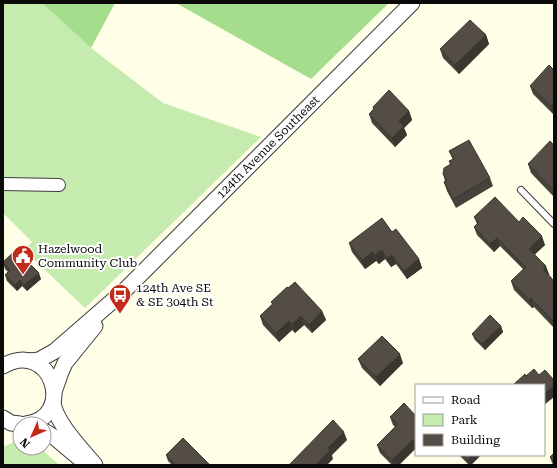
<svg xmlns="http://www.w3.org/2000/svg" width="557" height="468" viewBox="0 0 557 468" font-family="'Roboto Serif',serif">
	<rect width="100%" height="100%" fill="#fffee6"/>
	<g fill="#c5ebae">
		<polygon points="3,3 42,3 91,48 163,103 261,137 85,308 24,250 32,242 3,213"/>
		<polygon points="14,442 20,442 20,448 40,448 59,465 3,465 3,447"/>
	</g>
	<g fill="#a4dd8c">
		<polygon points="42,3 115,3 91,48"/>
		<polygon points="176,3 389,3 311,79"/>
	</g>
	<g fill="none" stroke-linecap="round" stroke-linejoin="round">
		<g stroke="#3d3d3d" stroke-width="8">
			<polyline id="service" points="521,190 554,224"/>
		</g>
		<g stroke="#3d3d3d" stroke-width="14">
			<polyline id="minor" points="3,184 59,185"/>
		</g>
		<g stroke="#3d3d3d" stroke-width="17">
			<g id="tertiary">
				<polyline points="31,361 39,360 55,351 124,291 412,3"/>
				<path d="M3 366C51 338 77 417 26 424"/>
				<polyline points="54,392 61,372 65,363 95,326"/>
				<path d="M53 402C55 422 82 449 95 465"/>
				<polyline points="3,418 11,423 20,424"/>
				<polyline points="44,431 54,437 84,462"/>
			</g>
		</g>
		<use href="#service" stroke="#fff" stroke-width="6"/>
		<use href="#minor" stroke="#fff" stroke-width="12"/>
		<use href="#tertiary" stroke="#fff" stroke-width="15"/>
	</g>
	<g fill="#47423b">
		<polygon points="486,35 489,44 459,74 443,58 440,49"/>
		<polygon points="554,70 554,115 533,94 530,86"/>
		<polygon points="373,107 409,111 412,120 404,128 407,135 395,147 372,123 369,114 373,109"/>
		<polygon points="554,145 554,197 531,173 528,164"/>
		<polygon points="449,151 490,178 493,186 456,208 447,191 444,182 445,181 443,174 450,164 449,161 453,160"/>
		<polygon points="474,217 519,222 545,245 535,254 549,274 549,275 554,281 554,328 534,307 532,308 514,290 511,281 523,269 500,246 494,252 477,235 474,227 477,224"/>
		<polygon points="392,232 419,259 422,268 407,279 396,264 391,267 385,259 379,264 376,261 365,269 352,252 349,243"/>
		<polygon points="3,263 41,279 27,291 22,286 17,291 7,281 5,275 8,272 5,269"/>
		<polygon points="288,288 322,311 326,320 312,333 304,325 295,333 292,330 279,342 263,325 260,316 272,304 271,302"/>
		<polygon points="501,326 503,332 485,350 475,340 472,334"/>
		<polygon points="358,359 403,363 380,386 362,368"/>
		<polygon points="416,416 416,448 399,465 392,465 380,453 377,445 395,427 393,425 390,417"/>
		<polygon points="554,453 554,465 553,465 550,457"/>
		<polygon points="166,455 209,464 209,465 172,465 168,461"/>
		<polygon points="459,455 481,455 471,465 469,465"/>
	</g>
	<g fill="#3a3630">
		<polygon points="486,35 489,44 459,74 455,65"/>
		<polygon points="554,103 554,115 551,106"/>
		<polygon points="409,111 412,120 404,128 407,135 395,147 392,138 399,121"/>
		<polygon points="542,236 545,245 532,257 529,249"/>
		<polygon points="497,238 500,246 494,252 490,244"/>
		<polygon points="382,250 385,259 379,264 375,255"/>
		<polygon points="373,252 376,261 365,269 362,260"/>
		<polygon points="392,255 396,264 391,267 387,258"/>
		<polygon points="419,259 422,268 407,279 404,271"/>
		<polygon points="546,266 549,274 546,278 543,269"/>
		<polygon points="39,273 41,279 27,291 24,285"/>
		<polygon points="20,280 22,286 17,291 15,285"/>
		<polygon points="531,298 534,307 532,308 529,300"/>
		<polygon points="322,311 326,320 312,333 309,325"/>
		<polygon points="301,316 304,325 295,333 292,324"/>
		<polygon points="289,321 292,330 279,342 276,333"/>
		<polygon points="501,326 503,332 485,350 482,344"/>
		<polygon points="400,354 403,363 380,386 376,377"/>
		<polygon points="554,385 554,397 544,405 544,394"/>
		<polygon points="344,432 347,440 332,455 333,459 327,465 316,465 328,448"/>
		<polygon points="413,440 416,448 399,465 394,465 392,460"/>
		<polygon points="473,455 481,455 471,465 469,465 468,460"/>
	</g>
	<g fill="#534d45" stroke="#3a3630">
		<polygon points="470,20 486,35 455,65 440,49"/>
		<polygon points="549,65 554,70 554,103 551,106 530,86"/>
		<polygon points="389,90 409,111 399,121 404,126 392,138 369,114 374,109 373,107"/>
		<polygon points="469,140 490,178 453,199 444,182 447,180 443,174 444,168 451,164 449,161 454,159 449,151"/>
		<polygon points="550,141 554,145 554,191 528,164"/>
		<polygon points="495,197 519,222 523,217 542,236 529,249 546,266 543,269 554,281 554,322 531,298 529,300 511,281 526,267 497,238 490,244 474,227 479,222 474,217"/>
		<polygon points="382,218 392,232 396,229 419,259 404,271 392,255 387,258 382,250 375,255 373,252 362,260 349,243"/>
		<polygon points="16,250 39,273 24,285 20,280 15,285 5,275 10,270 3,262"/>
		<polygon points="295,282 322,311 309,325 301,316 292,324 289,321 276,333 260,316 273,304 271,302 287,287 288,288"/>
		<polygon points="490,315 501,326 482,344 472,334"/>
		<polygon points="382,336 400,354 376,377 358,359"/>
		<polygon points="534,369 539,375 545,370 554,380 554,385 544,394 544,385 513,385 525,374 526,376"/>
		<polygon points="404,403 416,416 416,443 413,440 392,460 377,445 398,424 390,417"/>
		<polygon points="333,420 344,432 328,448 330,450 316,465 289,465"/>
		<polygon points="183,438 209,464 209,465 176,465 166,455"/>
		<polygon points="554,453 554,462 550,457"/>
		<polygon points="462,455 473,455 468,460"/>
	</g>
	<defs>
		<g id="civic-pin" transform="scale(1.15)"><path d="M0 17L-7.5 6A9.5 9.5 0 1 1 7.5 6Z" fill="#c22a19" stroke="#fff"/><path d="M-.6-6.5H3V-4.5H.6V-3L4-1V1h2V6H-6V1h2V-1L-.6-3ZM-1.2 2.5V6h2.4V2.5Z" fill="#fff"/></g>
		<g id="bus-pin" transform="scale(1.15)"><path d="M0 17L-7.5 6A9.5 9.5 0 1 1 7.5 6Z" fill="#c22a19" stroke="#fff"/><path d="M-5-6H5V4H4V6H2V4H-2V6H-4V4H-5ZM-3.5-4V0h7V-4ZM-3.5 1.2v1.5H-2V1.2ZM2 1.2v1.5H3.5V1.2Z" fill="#fff"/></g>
	</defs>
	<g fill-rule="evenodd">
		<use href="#civic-pin" x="23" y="256"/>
		<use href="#bus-pin" x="120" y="295"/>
	</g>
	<g text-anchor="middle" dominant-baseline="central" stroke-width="4" stroke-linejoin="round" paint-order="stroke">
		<g font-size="12" fill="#0a0a0a" stroke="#fff">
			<text transform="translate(268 147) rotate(-45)">124th Avenue Southeast</text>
		</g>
		<g font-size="12" fill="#0a0a0a" stroke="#fff" text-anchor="start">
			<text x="38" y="249">Hazelwood<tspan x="38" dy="14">Community Club</tspan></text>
			<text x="136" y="288">124th Ave SE<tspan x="136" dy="14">&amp; SE 304th St</tspan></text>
		</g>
	</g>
	<rect width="557" height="468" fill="none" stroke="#0a0a0a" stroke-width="8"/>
	<rect x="415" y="384" width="130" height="72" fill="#ffffff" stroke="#9d9d9d"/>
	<rect x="423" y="397" width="20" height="6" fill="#ffffff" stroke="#9d9d9d"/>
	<text x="451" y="404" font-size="12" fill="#0a0a0a">Road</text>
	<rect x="423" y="414" width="20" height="12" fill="#c5ebae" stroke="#9d9d9d"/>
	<text x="451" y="424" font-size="12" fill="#0a0a0a">Park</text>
	<rect x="423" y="434" width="20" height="12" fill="#534d45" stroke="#9d9d9d"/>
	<text x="451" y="444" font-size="12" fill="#0a0a0a">Building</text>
	<g transform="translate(32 436) rotate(225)"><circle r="19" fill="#ffffff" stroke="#9d9d9d"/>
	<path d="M0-3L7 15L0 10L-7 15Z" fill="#c22a19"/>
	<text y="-6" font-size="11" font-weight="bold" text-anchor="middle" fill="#0a0a0a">N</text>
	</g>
</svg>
